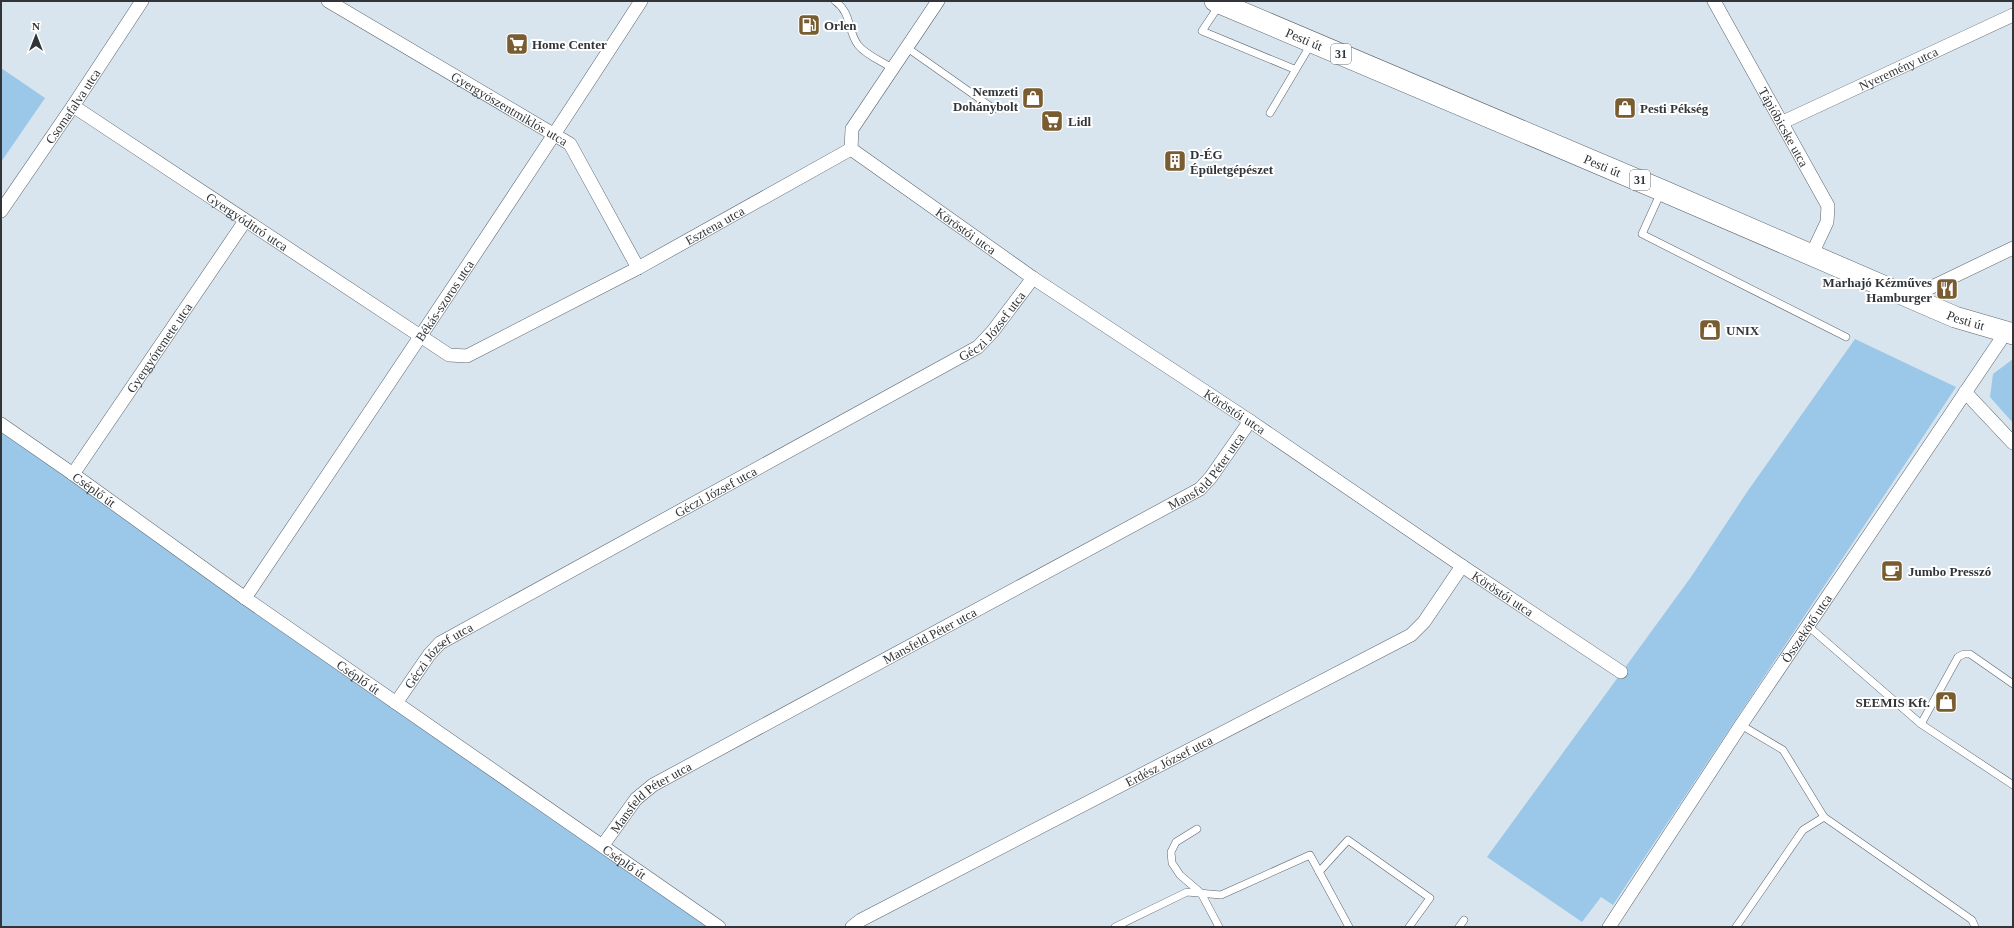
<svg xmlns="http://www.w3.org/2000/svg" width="2014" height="928" viewBox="0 0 2014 928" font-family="Georgia,serif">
	<rect width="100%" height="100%" fill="#d9e5ee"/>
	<g fill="#9bc7e9">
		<polygon points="1,68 45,98 1,162"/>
		<polygon points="1855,339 1956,387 1613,905 1601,897 1582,922 1487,857 1691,577 1747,492"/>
		<polygon points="2013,359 2013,423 1990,397 1993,374"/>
		<polygon points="1,424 719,927 1,927"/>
	</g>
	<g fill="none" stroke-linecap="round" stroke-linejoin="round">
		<g stroke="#5a646c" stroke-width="8">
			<g id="lane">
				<path d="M835 1C852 13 847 30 858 45 866 55 881 61 892 68"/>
				<polyline points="1220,4 1202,31 1294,69"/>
				<polyline points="906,47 994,109"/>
				<polyline points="1270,113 1311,44"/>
				<polyline points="1661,192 1642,234 1846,337"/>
				<polyline points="1808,626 1921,724 2013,785"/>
				<polyline points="1921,724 1958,657 1964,654 1970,654 2013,684"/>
				<polyline points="1741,725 1783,750 1824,817 1972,920 1975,927"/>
				<polyline points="1197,829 1176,842 1171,852 1172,863 1180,875 1201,893 1219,927"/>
				<polyline points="1319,872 1348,840 1430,898 1409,927"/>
				<polyline points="1115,927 1187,892 1221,895 1310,855 1349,927"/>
				<polyline points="1459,927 1464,920"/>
				<polyline points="1736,927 1803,830 1824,817"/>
			</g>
		</g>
		<g stroke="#5a646c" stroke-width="14">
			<g id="street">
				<path id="s1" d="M328 1 570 144 638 268"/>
				<path id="s2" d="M1714 1 1828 206 1827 222 1811 256"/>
				<path id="s3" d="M73 106 449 355 467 356 638 268 851 149"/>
				<path id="s4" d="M1783 122 2013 15"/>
				<path id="s5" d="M851 149 1033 278 1250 421 1462 566 1621 672"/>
				<polyline points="851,149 852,129 938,1"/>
				<path id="s6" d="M1 211 73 106 142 1"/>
				<polyline points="1909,298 2013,248"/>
				<polyline points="1965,392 2013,443"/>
				<path id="s7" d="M1 424 73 474 245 598 719 927"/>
				<path id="s8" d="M73 474 245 221"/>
				<path id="s9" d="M245 598C378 400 511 202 641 1"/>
				<path id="s10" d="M396 703 429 655 440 643 978 347 993 331 1033 278"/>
				<path id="s11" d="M603 845 636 799 653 785 1200 489 1211 477 1250 421"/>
				<path id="s12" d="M852 927 861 920 1411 635 1424 622 1462 566"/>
				<path id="s13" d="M1609 927 1741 725 2006 332"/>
			</g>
		</g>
		<g stroke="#5a646c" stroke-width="22">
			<g id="primary">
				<path id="s14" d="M1215 1 1661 190 1955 317 2013 334"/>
			</g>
		</g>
		<use href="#lane" stroke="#fff" stroke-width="7"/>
		<use href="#street" stroke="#fff" stroke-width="13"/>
		<use href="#primary" stroke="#fff" stroke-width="21"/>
	</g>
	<defs>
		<g id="fuel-square" transform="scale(1.15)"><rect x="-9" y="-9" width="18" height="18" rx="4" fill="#795c2f" stroke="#fff"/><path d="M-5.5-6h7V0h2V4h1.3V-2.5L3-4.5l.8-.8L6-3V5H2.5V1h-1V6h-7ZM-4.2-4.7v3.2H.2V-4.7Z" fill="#fff"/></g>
		<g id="supermarket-square" transform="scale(1.15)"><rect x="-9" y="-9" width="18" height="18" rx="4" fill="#795c2f" stroke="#fff"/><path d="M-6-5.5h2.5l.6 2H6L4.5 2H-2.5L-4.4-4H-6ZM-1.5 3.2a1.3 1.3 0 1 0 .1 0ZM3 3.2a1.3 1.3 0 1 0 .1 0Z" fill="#fff"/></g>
		<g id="shop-square" transform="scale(1.15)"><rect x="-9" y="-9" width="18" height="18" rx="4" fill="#795c2f" stroke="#fff"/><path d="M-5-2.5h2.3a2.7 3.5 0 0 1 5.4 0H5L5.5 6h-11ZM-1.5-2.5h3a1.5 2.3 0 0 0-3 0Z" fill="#fff"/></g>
		<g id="building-square" transform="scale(1.15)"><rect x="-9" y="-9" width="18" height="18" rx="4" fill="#795c2f" stroke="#fff"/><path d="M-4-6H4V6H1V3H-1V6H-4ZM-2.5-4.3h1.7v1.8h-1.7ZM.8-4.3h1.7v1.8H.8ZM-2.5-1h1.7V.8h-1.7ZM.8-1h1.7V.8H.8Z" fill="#fff"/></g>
		<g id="restaurant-square" transform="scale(1.15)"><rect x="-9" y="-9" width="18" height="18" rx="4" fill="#795c2f" stroke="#fff"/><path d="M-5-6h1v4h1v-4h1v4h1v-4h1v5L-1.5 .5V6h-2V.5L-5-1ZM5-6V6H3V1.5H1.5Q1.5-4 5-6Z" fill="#fff"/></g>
		<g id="cafe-square" transform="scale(1.15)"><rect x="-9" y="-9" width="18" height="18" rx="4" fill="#795c2f" stroke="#fff"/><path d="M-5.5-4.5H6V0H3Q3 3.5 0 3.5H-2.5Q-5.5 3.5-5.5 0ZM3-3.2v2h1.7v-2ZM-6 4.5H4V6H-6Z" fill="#fff"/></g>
	</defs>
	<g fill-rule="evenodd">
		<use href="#fuel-square" x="809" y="25"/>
		<use href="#supermarket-square" x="517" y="44"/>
		<use href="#shop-square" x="1033" y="98"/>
		<use href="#shop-square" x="1625" y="108"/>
		<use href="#supermarket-square" x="1052" y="121"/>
		<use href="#building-square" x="1175" y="161"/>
		<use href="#restaurant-square" x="1947" y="289"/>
		<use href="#shop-square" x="1710" y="330"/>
		<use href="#cafe-square" x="1892" y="571"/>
		<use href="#shop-square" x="1946" y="702"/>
	</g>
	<g text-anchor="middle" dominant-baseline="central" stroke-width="4" stroke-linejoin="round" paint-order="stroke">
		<g fill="#fff" stroke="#6f7274" stroke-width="1">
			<rect x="1331" y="44" width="20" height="20" rx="3"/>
			<rect x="1630" y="170" width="20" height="20" rx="3"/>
		</g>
		<g font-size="12" font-weight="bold" fill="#313539">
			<text x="1341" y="54">31</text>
			<text x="1640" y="180">31</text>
		</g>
		<g font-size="13" font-weight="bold" fill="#313539" stroke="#fff" text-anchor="start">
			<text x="824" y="25">Orlen</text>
			<text x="532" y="44">Home Center</text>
			<text x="1018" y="91" text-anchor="end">Nemzeti<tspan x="1018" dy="15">Dohánybolt</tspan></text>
			<text x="1640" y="108">Pesti Pékség</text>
			<text x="1068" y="121">Lidl</text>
			<text x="1190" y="154">D-ÉG<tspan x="1190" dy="15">Épületgépészet</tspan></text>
			<text x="1932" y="282" text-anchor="end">Marhajó Kézműves<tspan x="1932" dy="15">Hamburger</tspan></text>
			<text x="1726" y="330">UNIX</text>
			<text x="1908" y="571">Jumbo Presszó</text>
			<text x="1930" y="702" text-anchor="end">SEEMIS Kft.</text>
		</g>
		<g font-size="13" fill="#313539" stroke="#fff">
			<text stroke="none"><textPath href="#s14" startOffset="97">Pesti út</textPath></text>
			<text stroke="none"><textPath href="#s4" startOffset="127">Nyeremény utca</textPath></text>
			<text stroke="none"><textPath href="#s6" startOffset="127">Csomafalva utca</textPath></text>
			<text stroke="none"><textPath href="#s1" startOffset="211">Gyergyószentmiklós utca</textPath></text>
			<text stroke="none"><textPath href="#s2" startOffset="144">Tápióbicske utca</textPath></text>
			<text stroke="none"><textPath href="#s14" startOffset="421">Pesti út</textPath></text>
			<text stroke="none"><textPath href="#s3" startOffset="209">Gyergyóditró utca</textPath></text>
			<text stroke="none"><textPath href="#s3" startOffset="749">Esztena utca</textPath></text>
			<text stroke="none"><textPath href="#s5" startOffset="141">Köröstói utca</textPath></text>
			<text stroke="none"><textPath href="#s9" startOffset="358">Békás-szoros utca</textPath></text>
			<text stroke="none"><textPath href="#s14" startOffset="816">Pesti út</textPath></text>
			<text stroke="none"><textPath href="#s10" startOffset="713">Géczi József utca</textPath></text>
			<text stroke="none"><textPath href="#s8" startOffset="153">Gyergyóremete utca</textPath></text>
			<text stroke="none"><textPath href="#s5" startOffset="465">Köröstói utca</textPath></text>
			<text stroke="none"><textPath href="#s11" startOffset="717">Mansfeld Péter utca</textPath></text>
			<text stroke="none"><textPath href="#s7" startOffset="114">Cséplő út</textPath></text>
			<text stroke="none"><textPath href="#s10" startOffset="389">Géczi József utca</textPath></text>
			<text stroke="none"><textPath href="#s5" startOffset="789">Köröstói utca</textPath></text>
			<text stroke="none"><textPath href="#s13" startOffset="358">Összekötő utca</textPath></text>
			<text stroke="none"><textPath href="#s11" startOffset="393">Mansfeld Péter utca</textPath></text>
			<text stroke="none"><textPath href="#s10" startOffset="65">Géczi József utca</textPath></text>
			<text stroke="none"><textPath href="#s7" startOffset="438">Cséplő út</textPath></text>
			<text stroke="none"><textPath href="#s12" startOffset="358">Erdész József utca</textPath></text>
			<text stroke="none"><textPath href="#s11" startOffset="69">Mansfeld Péter utca</textPath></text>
			<text stroke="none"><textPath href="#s7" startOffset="762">Cséplő út</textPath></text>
		</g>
	</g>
	<rect width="2014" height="928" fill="none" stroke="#313539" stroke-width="4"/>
	<g transform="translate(36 36)" stroke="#ffffff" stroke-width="3" paint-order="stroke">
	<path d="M0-3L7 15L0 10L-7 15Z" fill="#313539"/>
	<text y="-6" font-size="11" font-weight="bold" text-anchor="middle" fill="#313539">N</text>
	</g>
</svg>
